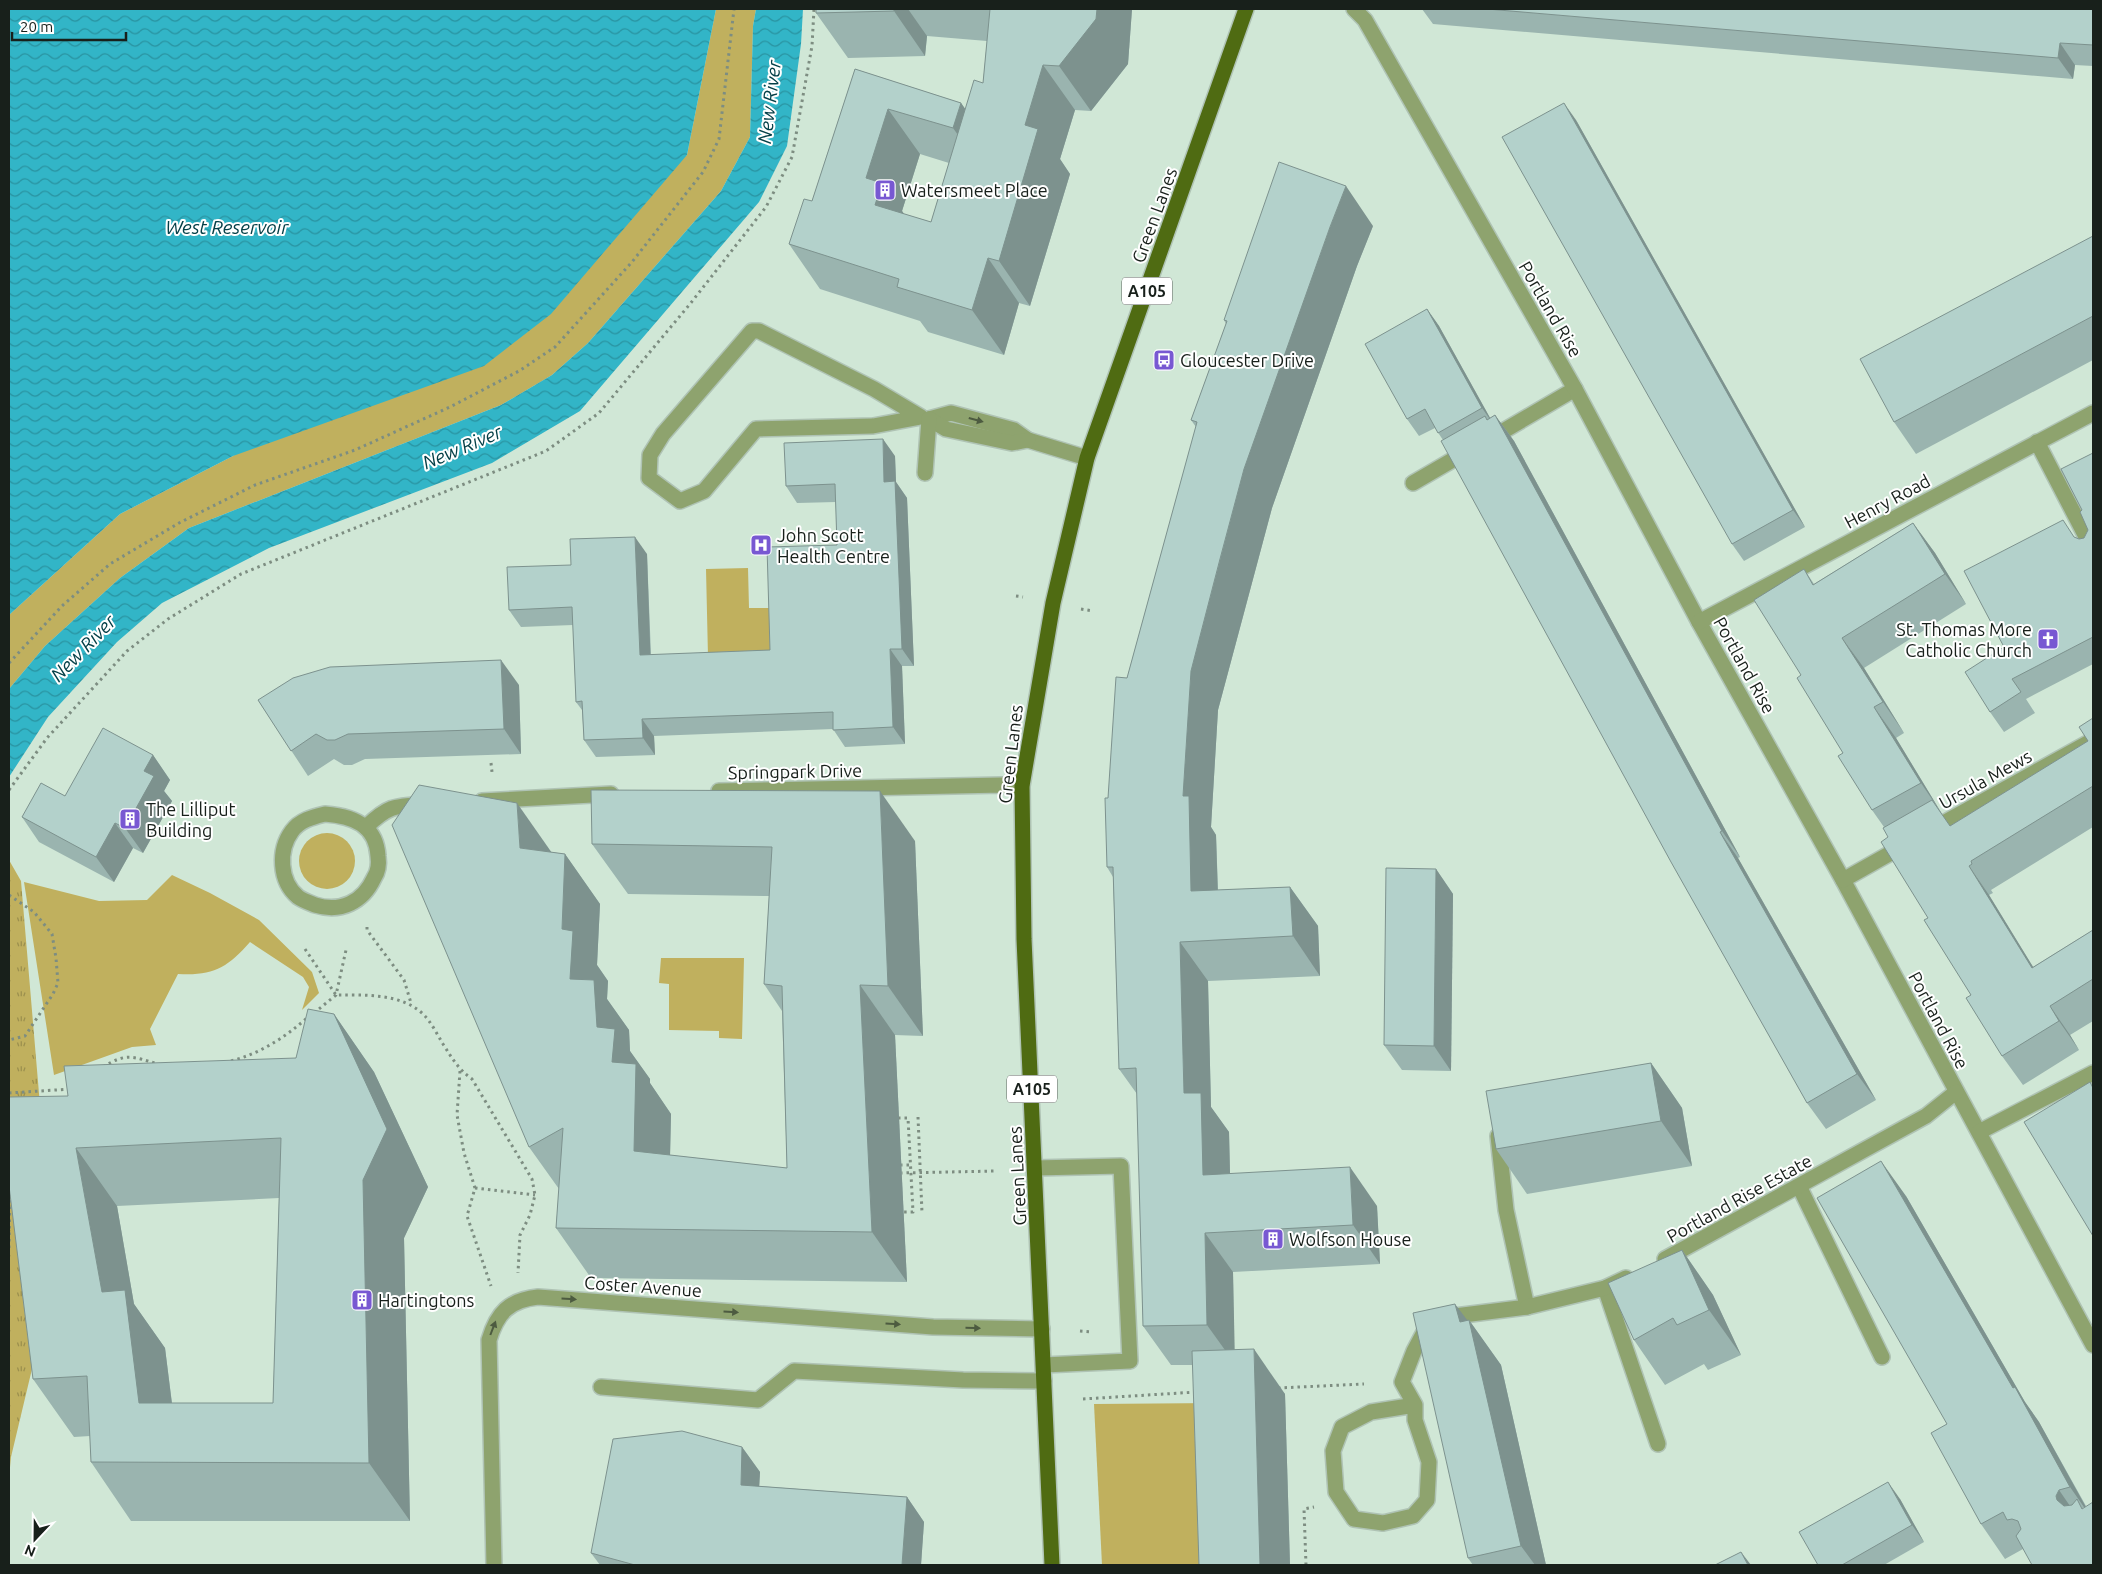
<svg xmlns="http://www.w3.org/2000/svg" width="2102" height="1574" viewBox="0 0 2102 1574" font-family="Ubuntu,sans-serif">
	<defs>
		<pattern id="park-tufts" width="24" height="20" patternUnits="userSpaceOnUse" patternTransform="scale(1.25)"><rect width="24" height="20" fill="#c0b05e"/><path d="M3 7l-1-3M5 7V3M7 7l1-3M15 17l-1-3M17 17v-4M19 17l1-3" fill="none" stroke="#9b8f4d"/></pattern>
		<pattern id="water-waves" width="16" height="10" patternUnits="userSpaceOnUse" patternTransform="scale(1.25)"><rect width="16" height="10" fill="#32b5c7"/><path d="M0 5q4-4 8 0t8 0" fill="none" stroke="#2993a1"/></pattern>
	</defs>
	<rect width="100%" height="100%" fill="#d0e7d6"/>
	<g fill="#c0b05e">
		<polygon points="716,9 756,9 753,26 750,137 721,191 588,343 552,375 501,405 189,528 120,578 45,646 9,689 9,615 120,514 233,456 687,155"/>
		<polygon points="748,568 749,608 775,608 848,653 708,657 706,569"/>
		<circle cx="327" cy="861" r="28"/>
		<path d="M172 875 210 893 259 920 312 972 319 993 302 1010 309 987 303 977 250 942C227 968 213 976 178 974L150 1029 156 1045 132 1047 54 1075 24 882 99 901 147 900Z"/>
		<polygon points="661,958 744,958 742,1039 719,1038 719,1031 669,1030 669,984 659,983"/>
		<polygon points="1217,1403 1224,1565 1102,1565 1094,1404"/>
	</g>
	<polygon fill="url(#park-tufts)" points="9,860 21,881 41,1117 37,1348 11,1457 9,1478"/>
	<g fill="url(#water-waves)">
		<polygon points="9,9 716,9 687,155 551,314 484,366 233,456 120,514 9,615"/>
		<polygon points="756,9 803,9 801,44 787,146 759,202 580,411 492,463 269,548 162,603 117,642 48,717 9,777 9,689 45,646 120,578 189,528 501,405 552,375 588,343 721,191 750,137 753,26"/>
	</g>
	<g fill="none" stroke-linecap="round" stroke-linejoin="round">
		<g stroke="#afc3b4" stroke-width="18">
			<g id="lane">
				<polygon points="752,331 759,331 874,389 921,417 873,426 756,429 704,491 680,501 649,478 650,455 663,434"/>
				<polyline points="929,419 951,413 1014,430 1028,440 1087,458"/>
				<polyline points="929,419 946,429 1012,443 1028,440"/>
				<polyline points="1488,440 1575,389"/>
				<polyline points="925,473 929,419"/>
				<polyline points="1413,483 1468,451"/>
				<polyline points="1035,1168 1121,1166 1130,1361 1044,1365"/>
				<polyline points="1799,1186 1882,1357"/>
				<polyline points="1605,1288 1658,1444"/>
				<polyline points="601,1387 758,1400 794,1371 963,1380 1044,1381"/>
				<polyline points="1415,1405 1371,1412 1342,1427 1333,1451 1336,1492 1354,1519 1383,1523 1413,1516 1427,1500 1429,1462 1415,1420 1415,1405 1402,1382 1414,1351 1431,1319 1527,1307 1506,1210 1498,1136"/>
			</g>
		</g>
		<g stroke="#afc3b4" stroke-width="18">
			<g id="street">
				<polyline points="1354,9 1365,20 1575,389 1699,622 1843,880 2093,1345"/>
				<polyline points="2037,442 2093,550"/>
				<polyline points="1699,622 2093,413"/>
				<polyline points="719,791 1002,785 1022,786"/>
				<polyline points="482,801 611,794"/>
				<path d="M325 814C353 816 376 825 378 856 379 863 378 872 374 878 363 902 341 913 315 905 310 903 302 900 298 897 279 881 278 850 292 831 300 820 313 817 325 814Z"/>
				<path d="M366 827C388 806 394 806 424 804"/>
				<polyline points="1929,831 2093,740"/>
				<polyline points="1843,880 1905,845"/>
				<polyline points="1979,1132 2093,1073"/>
				<polyline points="1665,1259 1926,1116 1956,1092"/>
				<polyline points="1527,1307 1605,1288 1626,1278"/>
				<path d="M494 1565 489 1340C497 1313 509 1300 538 1297L933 1327 1042 1329"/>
			</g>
		</g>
		<g stroke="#afc3b4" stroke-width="18">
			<polyline id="primary" points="1052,1565 1024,939 1022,786 1053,603 1087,458 1246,9"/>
		</g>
		<g stroke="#7d8d81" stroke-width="3" stroke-dasharray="2.5 4" stroke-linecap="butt">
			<polyline points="1016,596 1023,597"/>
			<polyline points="1081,609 1093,611"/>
			<polyline points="9,663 62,606 110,564 179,523 255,485 355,450 450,407 519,371 555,347 632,262 703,172 719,139 734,9"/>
			<polyline points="491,763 492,772"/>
			<polyline points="9,790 47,738 127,651 168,619 241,574 546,451 599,413 690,304 766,207 792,157 812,46 814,9"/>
			<polyline points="9,895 34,912 52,934 56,958 58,983 53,994 25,1036 9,1040"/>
			<polyline points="367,927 367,930 404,980 411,1003"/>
			<path d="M305 949 336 995C365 995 402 993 424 1015 431 1022 437 1034 443 1044 452 1058 458 1069 472 1079L532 1179 535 1195 530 1215 520 1235 518 1273"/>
			<polyline points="314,1013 336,995 346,950"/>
			<path d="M231 1061C261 1053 284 1038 307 1018"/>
			<path d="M103 1067C127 1052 133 1057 158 1064"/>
			<polyline points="460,1071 457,1115 464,1153 475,1188 467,1216 491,1286"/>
			<polyline points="9,1093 71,1089"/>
			<polyline points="918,1117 922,1213"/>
			<polyline points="898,1118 908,1118 913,1212 902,1212"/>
			<polyline points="900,1165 910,1165"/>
			<polyline points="900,1173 996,1171"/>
			<polyline points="475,1188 535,1195"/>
			<polyline points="9,1248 10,1194"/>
			<polyline points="1080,1331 1092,1332"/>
			<polyline points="1278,1388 1364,1384"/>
			<polyline points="1083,1399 1197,1392"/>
			<polyline points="1306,1565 1304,1509 1314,1507"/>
		</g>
		<use href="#lane" stroke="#8ea36e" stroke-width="15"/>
		<use href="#street" stroke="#8ea36e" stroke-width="15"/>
		<use href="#primary" stroke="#4f6b12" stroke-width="15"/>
	</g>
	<g fill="#9ab4af" fill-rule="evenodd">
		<path d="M816 9H1132L1128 64 1091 111 1075 110 1060 159 1070 174 1030 306 1019 303 1004 355 928 332 920 321 820 289 789 244 812 201 855 69 961 103 965 109 983 83 987 41 927 36 925 56 848 58 816 13ZM920 154 949 163 931 222 904 214 902 211Z"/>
		<polygon points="1422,9 2093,9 2093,66 2075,65 2073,79 1433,24"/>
		<polygon points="1576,120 1805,527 1744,561 1732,544"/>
		<polygon points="1373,226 1357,266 1272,508 1218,710 1211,827 1216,835 1218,890 1290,887 1318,926 1320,976 1208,981 1211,1107 1229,1132 1230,1174 1377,1206 1380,1264 1233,1272 1234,1350 1285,1394 1290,1565 1199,1565 1193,1365 1171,1365 1143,1326 1137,1094 1119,1069 1113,877 1107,867 1108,798 1127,678 1196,427 1191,420 1226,324 1224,320"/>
		<polygon points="2093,236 2093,360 1916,454 1894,422"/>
		<polygon points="1427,309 1439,326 1490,418 1495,415 1514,441 1740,857 1738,858 1876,1100 1826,1129 1807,1103 1443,440 1435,428 1419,436 1407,419"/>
		<polygon points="2093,453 2093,664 2026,699 2035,713 2004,732 1990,712 2004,647 2076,538 2079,539 2084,538 2088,530 2082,510"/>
		<polygon points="895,456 896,482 907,498 914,666 902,666 905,744 845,747 833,729 654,736 655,755 596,757 584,740 582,710 576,702 573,625 521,627 509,610 571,565 647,554 651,655 770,650 837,545 836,502 797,503 786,486"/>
		<polygon points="1913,523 1935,553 1966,604 1864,668 1904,733 1896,738 1942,814 1941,814 1950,826 2088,741 2093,718 2093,827 1991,890 1993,893 1989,895 2033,967 2093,930 2093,1021 2070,1035 2079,1050 2023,1085 2002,1056 1971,995 1928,918 1884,827 1872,810 1843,753 1801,675 1804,569 1814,584"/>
		<polygon points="519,685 521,754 365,759 352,765 344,765 334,759 308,776 258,700"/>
		<polygon points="153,755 170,780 164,791 172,801 143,853 133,848 114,882 39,842 22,817 65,796"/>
		<polygon points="915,841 923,1036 895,1035 907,1282 591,1278 556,1228 559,1189 529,1147 551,852 565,854 600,904 597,965 608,981 607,999 629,1030 630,1051 650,1079 650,1083 671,1114 670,1155 787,1168 782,1011 764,984 769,896 628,894 592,844"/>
		<polygon points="1436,869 1453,894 1451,1071 1402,1070 1384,1045"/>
		<path d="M334 1014 374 1072 428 1187 404 1238 410 1521H131L91 1462 90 1436 74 1437 33 1379 68 1096 296 1058ZM279 1198 273 1403H172L165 1348 134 1304 117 1206Z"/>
		<polygon points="1651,1063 1682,1108 1692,1166 1527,1194 1496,1149"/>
		<polygon points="1906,1196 2025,1402 2039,1422 2086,1506 2023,1549 2005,1559 1981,1524 1947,1424"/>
		<polygon points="1682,1250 1713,1295 1741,1355 1708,1370 1704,1364 1665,1385 1634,1340"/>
		<polygon points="1469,1320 1501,1365 1546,1565 1473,1565 1468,1558 1467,1321"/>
		<polygon points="742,1447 760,1472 759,1486 907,1497 924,1522 921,1565 600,1565 591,1553"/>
		<polygon points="1900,1499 1924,1542 1884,1565 1818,1565"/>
	</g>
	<g fill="#7d928e">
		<polygon points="894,9 908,9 927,36 925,56 894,11"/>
		<polygon points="1097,9 1132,9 1128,64 1091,111 1059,66"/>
		<polygon points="2060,43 2075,65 2073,79 2058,58"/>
		<polygon points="1043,65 1075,110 1060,159 1070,174 1030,306 999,261 1025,125"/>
		<polygon points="961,103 993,148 985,173 953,128"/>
		<polygon points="1564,103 1576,120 1805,527 1793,510"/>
		<polygon points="888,109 920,154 902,211 914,228 875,205 866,178"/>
		<polygon points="1346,186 1373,226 1357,266 1272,508 1218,710 1211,827 1216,835 1219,931 1191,891 1183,796 1191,671 1244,469 1330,227"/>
		<polygon points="988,258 1019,303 1004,355 972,310"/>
		<polygon points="1427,309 1439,326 1494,425 1482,408"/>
		<polygon points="1495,415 1514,441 1740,857 1722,831"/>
		<polygon points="883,439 895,456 896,482 907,498 914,666 902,649 884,482"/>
		<polygon points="1913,523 1935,553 1966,604 1945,574"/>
		<polygon points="635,537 647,554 651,672 640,655"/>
		<polygon points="1842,638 1864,668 1904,733 1883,702"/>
		<polygon points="890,649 902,666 905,744 893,727"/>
		<polygon points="501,660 519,685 521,754 504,729"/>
		<polygon points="1874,707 1896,738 1942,814 1921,783"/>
		<polygon points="642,719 654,736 655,755 643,738"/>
		<polygon points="153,755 170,780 164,791 172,801 143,853 125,828 144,771"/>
		<polygon points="880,791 915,841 923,1036 888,986"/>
		<polygon points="517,803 552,853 520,848"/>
		<polygon points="115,823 133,848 114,882 96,857"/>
		<polygon points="1720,832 1738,858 1876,1100 1857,1074"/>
		<polygon points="565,854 600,904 597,965 608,981 607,999 629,1030 630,1051 650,1079 650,1083 671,1114 669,1201 634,1151 612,1062 597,1027 570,979 562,929"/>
		<polygon points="1969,866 1989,895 2052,998 2032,968"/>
		<polygon points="1436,869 1453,894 1451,1071 1434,1046"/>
		<polygon points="1290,887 1318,926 1320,976 1293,936"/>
		<polygon points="1180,942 1208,981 1211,1107 1229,1132 1231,1214 1203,1175 1184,1093"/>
		<polygon points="860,985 895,1035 907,1282 872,1232"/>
		<polygon points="2050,1006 2070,1035 2079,1050 2059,1021"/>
		<polygon points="334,1014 374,1072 428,1187 404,1238 410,1521 369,1463"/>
		<polygon points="1651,1063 1682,1108 1692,1166 1661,1121"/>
		<polygon points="76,1148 117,1206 134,1304 165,1348 179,1461 139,1403 102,1292"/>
		<polygon points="1881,1161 1906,1196 2025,1402 2039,1422 2093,1520 2070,1487"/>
		<polygon points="1350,1167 1377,1206 1380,1264 1353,1225"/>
		<polygon points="1205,1233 1233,1272 1235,1364 1207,1325"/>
		<polygon points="1682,1250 1713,1295 1741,1355 1709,1310"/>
		<polygon points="1455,1304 1471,1325 1469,1320 1501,1365 1546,1565 1535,1565 1521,1546 1460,1322"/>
		<polygon points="1254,1349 1285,1394 1290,1565 1260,1565"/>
		<polygon points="742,1447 760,1472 758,1510 741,1485"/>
		<polygon points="1888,1482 1900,1499 1924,1542 1912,1525"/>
		<polygon points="2059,1490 2083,1525 2057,1500 2056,1496"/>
		<polygon points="907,1497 924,1522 921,1565 902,1565"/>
		<polygon points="1741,1552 1751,1565 1748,1565"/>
	</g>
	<g fill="#b3d1cb" stroke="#7d928e" fill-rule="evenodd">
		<polygon points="816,9 894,9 894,11 816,13"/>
		<polygon points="990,9 1097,9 1096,19 1059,66 1043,65 1025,125 1038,129 999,261 988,258 972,310 897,287 899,279 789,244 804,199 812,201 855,69 961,103 953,128 888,109 866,178 882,183 875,205 931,222 974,80 983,83"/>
		<polygon points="1487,9 2093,9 2093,45 2060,43 2058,58"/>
		<polygon points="1564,103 1793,510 1732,544 1502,137"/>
		<polygon points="1279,162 1346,186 1330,227 1244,469 1220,559 1191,671 1183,796 1189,796 1191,891 1290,887 1293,936 1180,942 1184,1093 1201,1093 1203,1175 1350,1167 1353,1225 1205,1233 1207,1325 1143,1326 1136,1068 1119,1069 1113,867 1107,867 1105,798 1108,798 1116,677 1127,678 1197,422 1191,420 1227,321 1224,320"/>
		<polygon points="2093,236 2093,316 1894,422 1860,359"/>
		<polygon points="1427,309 1482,408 1438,433 1425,409 1407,419 1365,344"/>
		<polygon points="1495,415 1722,831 1720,832 1857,1074 1807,1103 1671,862 1441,441 1485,416 1487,420"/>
		<polygon points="883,439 884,482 895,481 902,649 890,649 893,727 833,730 833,712 642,719 643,738 584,740 582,701 576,702 572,607 509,610 507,567 571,565 570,539 635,537 640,655 770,650 767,547 837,545 835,484 786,486 784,443"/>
		<polygon points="2093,453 2093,637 2012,679 2021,692 1990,712 1965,672 2004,647 1964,571 2063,520 2074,537 2079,539 2084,538 2088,530 2080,512 2082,510 2061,469"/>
		<polygon points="1913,523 1945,574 1842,638 1883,702 1874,707 1921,783 1872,810 1838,756 1843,753 1797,678 1801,675 1754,600 1804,569 1813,585"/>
		<polygon points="501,660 504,729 348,734 335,740 327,740 316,734 291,751 258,700 293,678 330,667"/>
		<polygon points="2093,718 2093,786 1971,861 1972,864 1969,866 2032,968 2093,930 2093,979 2050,1006 2059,1021 2002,1056 1966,998 1971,995 1924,920 1928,918 1881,842 1888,837 1883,828 1932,800 1950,826 2088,741 2079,727"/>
		<polygon points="103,728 153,755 144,771 154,776 125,828 115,823 96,857 22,817 41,783 65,796"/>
		<polygon points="419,785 517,803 520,848 565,854 562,929 573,931 570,979 594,980 597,1027 615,1029 612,1062 636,1064 634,1151 787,1168 782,986 764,984 772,847 592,844 591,790 880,791 888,986 860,985 872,1232 556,1228 563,1128 529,1147 392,825"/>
		<polygon points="1386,868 1436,869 1434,1046 1384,1045"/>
		<path d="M308 1009 334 1014 387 1129 363 1180 369 1463 91 1462 87 1376 33 1379 9 1186V1097L68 1096 64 1066 296 1058ZM281 1138 273 1403H139L125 1290 102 1292 76 1148Z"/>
		<polygon points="1651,1063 1661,1121 1496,1149 1486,1091"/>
		<polygon points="2090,1082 2093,1088 2093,1236 2024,1122"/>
		<polygon points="1881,1161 2013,1388 2015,1387 2070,1487 2059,1490 2056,1496 2057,1500 2064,1506 2072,1505 2077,1499 2082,1509 2093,1502 2093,1565 2032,1565 2016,1536 2021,1529 2018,1521 2012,1519 2007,1520 2003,1512 1981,1524 1931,1433 1947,1424 1817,1198"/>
		<polygon points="1682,1250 1709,1310 1677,1325 1673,1318 1634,1340 1608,1283"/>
		<polygon points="1455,1304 1460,1322 1469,1320 1521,1546 1468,1558 1413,1313"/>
		<polygon points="1254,1349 1260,1565 1199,1565 1192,1351"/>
		<polygon points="682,1431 742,1447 741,1485 907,1497 902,1565 635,1565 591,1553 613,1439"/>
		<polygon points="1888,1482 1912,1525 1842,1565 1818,1565 1799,1532"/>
		<polygon points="1741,1552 1748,1565 1715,1565"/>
	</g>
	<defs><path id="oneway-solid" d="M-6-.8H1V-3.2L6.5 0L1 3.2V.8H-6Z" transform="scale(1.25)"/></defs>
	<g fill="#4d5b40">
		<use href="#oneway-solid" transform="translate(976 420) rotate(15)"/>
		<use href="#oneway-solid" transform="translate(569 1299) rotate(4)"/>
		<use href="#oneway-solid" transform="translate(731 1312) rotate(4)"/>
		<use href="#oneway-solid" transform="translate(893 1324) rotate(4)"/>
		<use href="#oneway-solid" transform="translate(493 1328) rotate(-69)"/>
		<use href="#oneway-solid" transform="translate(973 1328) rotate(1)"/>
	</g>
	<defs>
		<g id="building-square" transform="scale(1.125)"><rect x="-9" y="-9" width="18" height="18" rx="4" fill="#7858d2" stroke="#fff"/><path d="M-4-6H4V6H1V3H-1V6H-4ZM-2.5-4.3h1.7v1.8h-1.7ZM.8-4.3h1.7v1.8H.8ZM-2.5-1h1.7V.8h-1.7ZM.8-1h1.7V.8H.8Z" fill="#fff"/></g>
		<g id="bus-square" transform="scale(1.125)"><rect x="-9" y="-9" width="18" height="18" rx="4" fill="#7858d2" stroke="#fff"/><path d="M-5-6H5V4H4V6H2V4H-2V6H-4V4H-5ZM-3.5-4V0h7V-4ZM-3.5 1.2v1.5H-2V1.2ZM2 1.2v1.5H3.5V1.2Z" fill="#fff"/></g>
		<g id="hospital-square" transform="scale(1.125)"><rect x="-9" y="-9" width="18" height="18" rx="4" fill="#7858d2" stroke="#fff"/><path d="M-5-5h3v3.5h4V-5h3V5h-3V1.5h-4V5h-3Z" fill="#fff"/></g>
		<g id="church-square" transform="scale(1.125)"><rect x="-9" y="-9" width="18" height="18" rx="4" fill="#7858d2" stroke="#fff"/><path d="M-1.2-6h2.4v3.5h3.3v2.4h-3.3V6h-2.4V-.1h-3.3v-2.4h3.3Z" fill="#fff"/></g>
	</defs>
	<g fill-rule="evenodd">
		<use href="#building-square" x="885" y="190"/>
		<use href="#bus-square" x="1164" y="360"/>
		<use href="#hospital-square" x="761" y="545"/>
		<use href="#church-square" x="2048" y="639"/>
		<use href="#building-square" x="130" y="819"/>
		<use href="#building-square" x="1273" y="1239"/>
		<use href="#building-square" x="362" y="1300"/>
	</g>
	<g text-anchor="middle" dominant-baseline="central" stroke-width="4" stroke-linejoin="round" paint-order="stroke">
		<g fill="#fff" stroke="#5d635f" stroke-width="1">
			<rect x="1122" y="277.5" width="50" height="27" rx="4"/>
			<rect x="1007" y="1075.5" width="50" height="27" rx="4"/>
		</g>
		<g font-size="16" font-weight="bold" fill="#18201b">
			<text x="1147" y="291">A105</text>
			<text x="1032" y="1089">A105</text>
		</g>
		<g font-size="18" fill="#18201b" stroke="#fff" text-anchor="start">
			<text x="901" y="190">Watersmeet Place</text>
			<text x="1180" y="360">Gloucester Drive</text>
			<text x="777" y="535">John Scott<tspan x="777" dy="21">Health Centre</tspan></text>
			<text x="2032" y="629" text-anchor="end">St. Thomas More<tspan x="2032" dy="21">Catholic Church</tspan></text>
			<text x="146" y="809">The Lilliput<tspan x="146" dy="21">Building</tspan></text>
			<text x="1289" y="1239">Wolfson House</text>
			<text x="378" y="1300">Hartingtons</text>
		</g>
		<g font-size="18" fill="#18201b" stroke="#fff">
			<text transform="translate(1154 215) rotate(-70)">Green Lanes</text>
			<text transform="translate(1551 309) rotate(60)">Portland Rise</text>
			<text transform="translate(1887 501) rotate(-28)">Henry Road</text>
			<text transform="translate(1745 665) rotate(61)">Portland Rise</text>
			<text transform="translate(1010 754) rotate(-83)">Green Lanes</text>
			<text transform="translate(795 771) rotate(-1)">Springpark Drive</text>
			<text transform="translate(1985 779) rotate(-29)">Ursula Mews</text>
			<text transform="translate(1939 1020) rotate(62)">Portland Rise</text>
			<text transform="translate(1017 1176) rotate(-93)">Green Lanes</text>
			<text transform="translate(1739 1198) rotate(-29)">Portland Rise Estate</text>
			<text transform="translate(643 1286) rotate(4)">Coster Avenue</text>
		</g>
		<g font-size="19" font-style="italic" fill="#054048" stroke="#fff">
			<text transform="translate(769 102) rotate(-83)">New River</text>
			<text x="227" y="227">West Reservoir</text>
			<text transform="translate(462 447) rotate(-23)">New River</text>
			<text transform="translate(83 648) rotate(-46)">New River</text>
		</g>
	</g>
	<rect width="2102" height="1574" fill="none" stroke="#18201b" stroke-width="20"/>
	<g transform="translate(35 1539) rotate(202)" stroke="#ffffff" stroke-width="4" paint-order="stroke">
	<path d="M0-4L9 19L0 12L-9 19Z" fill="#18201b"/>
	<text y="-8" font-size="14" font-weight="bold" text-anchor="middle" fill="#18201b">N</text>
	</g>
	<path d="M12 32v8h114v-8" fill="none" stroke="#18201b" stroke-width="2.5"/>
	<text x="20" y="32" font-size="15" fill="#18201b" stroke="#ffffff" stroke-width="4" paint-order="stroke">20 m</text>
</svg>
